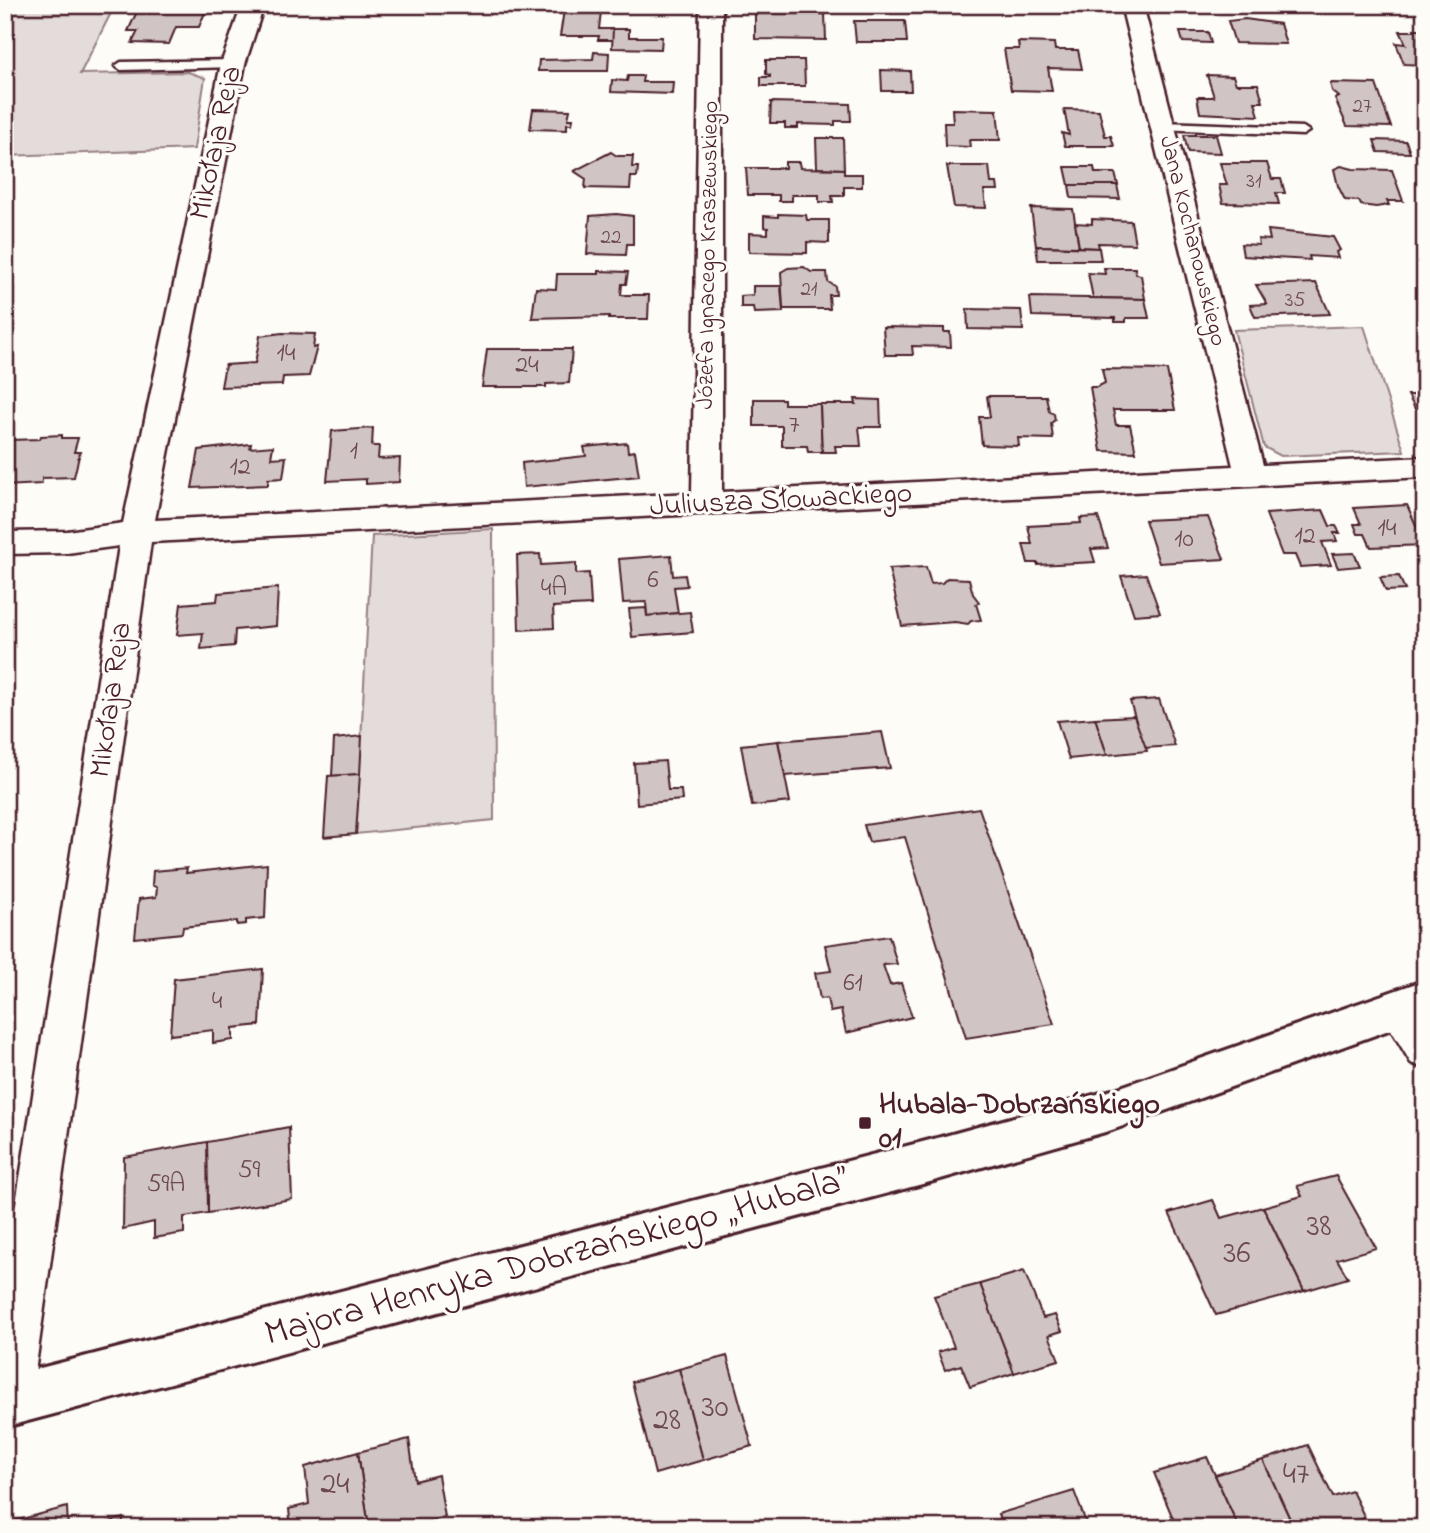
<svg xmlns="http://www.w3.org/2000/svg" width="1430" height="1533" viewBox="0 0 1430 1533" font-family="'Indie Flower',sans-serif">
	<rect width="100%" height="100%" fill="#fdfcf7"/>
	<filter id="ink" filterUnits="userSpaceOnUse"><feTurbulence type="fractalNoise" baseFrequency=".0143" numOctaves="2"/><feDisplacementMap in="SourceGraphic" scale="14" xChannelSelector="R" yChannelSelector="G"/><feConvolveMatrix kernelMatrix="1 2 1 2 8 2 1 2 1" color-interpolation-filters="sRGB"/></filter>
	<g filter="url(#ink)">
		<g fill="#e3dcda" stroke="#967e82" stroke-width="2">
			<polygon points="5,5 115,5 80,74 188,72 205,78 194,149 5,156"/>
			<polygon points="1364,326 1404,451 1281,456 1264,447 1234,330"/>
			<polygon points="493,529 494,820 356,834 372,536"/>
		</g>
		<g fill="#d0c5c4" stroke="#4a1f2b" stroke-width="2">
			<polygon points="140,5 185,6 183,10 206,10 199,27 176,27 169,44 132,43 138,31 128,31"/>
			<polygon points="564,10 601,11 599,29 613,29 613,40 598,40 599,36 560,36"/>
			<polygon points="755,13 825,14 826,40 755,39"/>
			<polygon points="1245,19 1280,24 1286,44 1235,43 1228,21"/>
			<polygon points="854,21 905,21 907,42 856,42"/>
			<polygon points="613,29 629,29 629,37 662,37 661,49 612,48"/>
			<polygon points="1414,29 1425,29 1425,65 1404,64 1396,43 1406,44 1400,31 1415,31"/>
			<polygon points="1180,32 1208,32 1211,43 1183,42"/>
			<polygon points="1018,42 1054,43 1055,50 1078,50 1082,69 1048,68 1052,91 1011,90 1004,49 1019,49"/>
			<polygon points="594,52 609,53 608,71 538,71 539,60 593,59"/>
			<polygon points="766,60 804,60 805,86 761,86 761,77 770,77 770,75 766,74"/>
			<polygon points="881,70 910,71 911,91 882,91"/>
			<polygon points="1207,75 1233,76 1236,84 1258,84 1263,102 1255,102 1259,116 1200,113 1197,97 1214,97"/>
			<polygon points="628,76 643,76 642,82 673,82 672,94 611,92 612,80 627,81"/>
			<polygon points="1330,83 1376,84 1391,127 1347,126 1335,99 1339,97 1332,91"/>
			<polygon points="771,102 850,104 851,121 835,121 835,125 798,124 798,128 785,128 785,123 770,123"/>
			<polygon points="533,109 570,110 568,119 573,119 572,124 567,124 567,130 530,129"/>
			<polygon points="952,109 997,110 1000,140 969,140 970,147 945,146 944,123 953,123"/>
			<polygon points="1064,109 1099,110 1105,136 1111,136 1114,146 1065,146 1062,133 1069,135"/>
			<polygon points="1184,135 1216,135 1221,153 1188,152"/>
			<polygon points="816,138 843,138 844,169 817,168"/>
			<polygon points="1374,140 1406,141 1410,153 1378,152"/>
			<polygon points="611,152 617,156 633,156 632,167 638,167 637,177 631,177 630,189 585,188 586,179 574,171"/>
			<polygon points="785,162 799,162 800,168 844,169 844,174 862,174 862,187 844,187 844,196 832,196 833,202 819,202 819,195 792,195 792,201 779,201 779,195 748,195 746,168 785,168"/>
			<polygon points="1220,163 1267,163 1272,179 1281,179 1285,193 1276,193 1279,204 1223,203 1219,185 1227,185"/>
			<polygon points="947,166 989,166 991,183 997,183 998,190 984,190 986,208 954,207"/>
			<polygon points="1341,166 1353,169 1392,170 1403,201 1387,201 1389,205 1376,207 1361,205 1359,201 1345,200 1338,186 1334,169"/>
			<polygon points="1065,167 1094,167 1095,173 1115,173 1118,185 1069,185"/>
			<polygon points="1069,185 1117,185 1120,199 1071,198"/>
			<polygon points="1031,208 1073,209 1079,247 1036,246"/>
			<polygon points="616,214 633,216 633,244 627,244 626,255 587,254 590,216"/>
			<polygon points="778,214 806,215 807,220 829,220 829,243 807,242 807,253 749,252 749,233 768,234 768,228 764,227 764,216 778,217"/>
			<polygon points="1092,219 1131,221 1135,244 1098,243 1099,248 1079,247 1075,223 1092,224"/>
			<polygon points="1268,230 1333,237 1340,250 1336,252 1338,258 1309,256 1310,260 1243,256 1241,244 1259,245 1258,239 1270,240"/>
			<polygon points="1036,246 1099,248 1101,260 1038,260"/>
			<polygon points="804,267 811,272 827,272 828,282 835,286 836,295 829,295 830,309 783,309 781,272 788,268"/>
			<polygon points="1104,268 1135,268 1136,274 1141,275 1145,299 1093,298 1088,273 1105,274"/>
			<polygon points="599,271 628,272 626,284 622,284 621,295 649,295 648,319 609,319 609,316 532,318 536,288 556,289 557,274 599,274"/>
			<polygon points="1316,283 1330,314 1255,317 1250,305 1267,304 1256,285"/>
			<polygon points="753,286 781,286 783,312 754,313 753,307 741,307 741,296 753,295"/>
			<polygon points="1030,297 1145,299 1149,318 1126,318 1126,322 1115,322 1115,318 1032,316"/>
			<polygon points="967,309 1021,310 1023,330 968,329"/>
			<polygon points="883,327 944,328 944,332 950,332 951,347 912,346 913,355 885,355"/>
			<polygon points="282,333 315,334 313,348 317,347 309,376 283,377 282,385 221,387 225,365 255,363 260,336"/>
			<polygon points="487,349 572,349 569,383 546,384 546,387 482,387"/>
			<polygon points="1102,369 1167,370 1175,410 1113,410 1116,425 1130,425 1136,452 1101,451 1090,387 1097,387 1105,383"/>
			<polygon points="1422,378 1425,378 1425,415 1421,409 1415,409 1408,395 1415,395 1425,384"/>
			<polygon points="987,396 1046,396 1049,411 1054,414 1055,420 1051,423 1053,439 1018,438 1019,446 982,445 979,417 990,417"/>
			<polygon points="754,399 784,399 784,404 820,404 822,452 808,452 807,446 782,446 782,426 754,426"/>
			<polygon points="855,399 880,400 881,427 859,427 861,446 835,446 836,452 822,452 820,404 856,404"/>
			<polygon points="373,428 372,446 379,446 378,459 400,458 399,482 366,484 366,479 327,481 332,431"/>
			<polygon points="62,435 62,438 78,438 74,452 80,452 74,477 43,478 41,484 5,486 5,458 10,440 40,439 41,436"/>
			<polygon points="627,443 628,452 635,451 639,476 524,487 522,463 586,456 584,447"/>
			<polygon points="251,444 250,448 273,446 271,458 286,457 283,478 268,479 268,485 192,488 199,450"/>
			<polygon points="1407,505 1425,545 1371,547 1365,534 1358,534 1354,524 1361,524 1354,508"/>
			<polygon points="1323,510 1330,526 1336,526 1340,533 1334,533 1337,541 1322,542 1331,565 1300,567 1295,555 1282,555 1266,514"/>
			<polygon points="1098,517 1108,548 1091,549 1095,562 1038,565 1038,563 1028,563 1023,544 1032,544 1028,526 1081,523 1080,518"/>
			<polygon points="1208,517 1224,559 1159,563 1145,520"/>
			<polygon points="1354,553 1360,566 1338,568 1332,554"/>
			<polygon points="540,554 541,565 576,563 576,574 589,573 591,605 553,607 554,628 519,630 517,555"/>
			<polygon points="671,555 673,576 685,575 687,586 674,587 678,613 647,616 646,602 623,603 619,559"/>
			<polygon points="926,567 931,584 942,583 947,578 969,579 973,594 979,602 976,604 981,620 971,621 968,624 955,622 902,626 889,569"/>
			<polygon points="1146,574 1160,613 1134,615 1121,576"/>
			<polygon points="1399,576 1405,590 1386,591 1380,577"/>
			<polygon points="278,588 276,626 235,630 234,646 201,649 203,633 177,635 181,604 217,601 218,593"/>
			<polygon points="646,608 647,616 690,612 693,632 632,637 629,609"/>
			<polygon points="1159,699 1175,746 1144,748 1130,701"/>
			<polygon points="1134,716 1147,751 1107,755 1095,718"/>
			<polygon points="1095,718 1107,755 1069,759 1057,721"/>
			<polygon points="882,732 890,768 785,776 778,741"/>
			<polygon points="362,736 360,774 332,776 334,739"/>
			<polygon points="778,741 790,802 752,806 741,745"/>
			<polygon points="665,761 668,790 681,790 682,800 637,804 634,763"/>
			<polygon points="360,774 356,834 324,837 328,776"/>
			<polygon points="979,808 1054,1024 966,1038 905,837 869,842 864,825"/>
			<polygon points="267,864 265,918 246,920 246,924 237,925 237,921 183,927 182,933 135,938 139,899 156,897 157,888 152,885 153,871 187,868 186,873"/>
			<polygon points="889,936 897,964 883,965 890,985 901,983 912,1017 846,1033 841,1010 830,1012 827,998 820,999 815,973 831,971 825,945"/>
			<polygon points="263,969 260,1025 233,1028 233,1040 213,1043 213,1030 170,1035 174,979"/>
			<polygon points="289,1127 292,1199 208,1213 207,1142"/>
			<polygon points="207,1142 208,1213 184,1217 184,1233 154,1238 154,1222 123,1229 124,1157"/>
			<polygon points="1336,1176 1376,1248 1337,1259 1348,1278 1304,1291 1263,1207 1302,1196 1297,1186"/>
			<polygon points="1213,1200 1221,1218 1263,1207 1304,1291 1216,1315 1169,1213"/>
			<polygon points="1024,1271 1043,1318 1055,1315 1062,1331 1049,1335 1059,1360 1014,1373 980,1284"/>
			<polygon points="980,1284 1014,1373 970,1387 961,1365 945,1370 938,1352 954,1347 934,1296"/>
			<polygon points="727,1356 752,1446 703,1460 679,1369"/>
			<polygon points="679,1369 703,1460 655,1474 632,1382"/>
			<polygon points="409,1439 415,1481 438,1475 445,1517 422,1524 422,1528 369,1528 358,1452"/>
			<polygon points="1308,1445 1333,1497 1352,1491 1365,1518 1345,1524 1347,1528 1294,1528 1263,1460"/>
			<polygon points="358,1452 369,1528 291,1528 289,1509 309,1504 305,1467"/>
			<polygon points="1207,1457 1215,1475 1239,1528 1177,1528 1154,1473"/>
			<polygon points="1263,1460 1294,1528 1239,1528 1215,1475"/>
			<polygon points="1074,1491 1088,1528 1003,1528 998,1514"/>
			<polygon points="67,1507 68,1528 14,1528 14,1521"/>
			<polygon points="123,1518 123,1528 89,1528"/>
		</g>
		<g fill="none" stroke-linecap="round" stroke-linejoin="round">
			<g stroke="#4a1f2b" stroke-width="5">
				<g id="lane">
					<polygon points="233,60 239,64 237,67 121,70 115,66 121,62"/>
					<polygon points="1163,122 1303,127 1309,131 1303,135 1159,129 1157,126"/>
				</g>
			</g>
			<g stroke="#4a1f2b" stroke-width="5">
				<g id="street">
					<polygon points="242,5 264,5 245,64 155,520 692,493 700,5 722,5 722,492 1233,466 1121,5 1143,5 1263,465 1425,457 1425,477 151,542 31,1401 24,1417 8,1424 5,1422 5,1274 119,546 67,553 5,554 5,532 67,531 123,523 221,64"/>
					<path d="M1397 991C1430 1004 1425 1037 1425 1069L1411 1063 1378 1008 1383 996Z"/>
				</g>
			</g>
			<g stroke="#4a1f2b" stroke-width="6">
				<polygon id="secondary" points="1425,980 1425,1017 1112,1130 930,1182 5,1427 5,1377 930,1140 1112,1090"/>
			</g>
			<use href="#lane" fill="#fdfcf7" fill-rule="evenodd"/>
			<use href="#street" fill="#fdfcf7" fill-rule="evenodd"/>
			<use href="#secondary" fill="#fdfcf7" fill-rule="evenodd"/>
		</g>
	</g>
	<rect fill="#4a1f2b" stroke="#fdfcf7" stroke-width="2.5" x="858" y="1116" width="14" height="14" rx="3.5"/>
	<g text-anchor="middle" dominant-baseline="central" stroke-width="6" stroke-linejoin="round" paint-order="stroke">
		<g font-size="21" fill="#6c4851">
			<text x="1362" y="107">27</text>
			<text x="1254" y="182">31</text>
			<text x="611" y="238">22</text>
			<text x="809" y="290">21</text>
			<text x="1295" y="301">35</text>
		</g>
		<g font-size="24" fill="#4a1f2b" stroke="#fdfcf7">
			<text transform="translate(1192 241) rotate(76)">Jana Kochanowskiego</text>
			<text transform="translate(709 255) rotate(-89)">Józefa Ignacego Kraszewskiego</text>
		</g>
		<g font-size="26" fill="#6c4851">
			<text x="286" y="354">14</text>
			<text x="527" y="366">24</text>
			<text x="794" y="426">7</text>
			<text x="354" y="452">1</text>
			<text x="240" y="468">12</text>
			<text x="1387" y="529">14</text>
			<text x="1305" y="537">12</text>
			<text x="1184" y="540">10</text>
			<text x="653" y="581">6</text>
			<text x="554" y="589">4A</text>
			<text x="853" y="984">61</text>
			<text x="217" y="1002">4</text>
			<text x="249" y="1171">59</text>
			<text x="166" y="1185">59A</text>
		</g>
		<g font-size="30" fill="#4a1f2b" stroke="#fdfcf7">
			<text transform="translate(217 143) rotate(-78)">Mikołaja Reja</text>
			<text transform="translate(781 501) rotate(-3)">Juliusza Słowackiego</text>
			<text transform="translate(112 700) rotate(-82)">Mikołaja Reja</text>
		</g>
		<g font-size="30" font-weight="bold" fill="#4a1f2b" stroke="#fdfcf7" text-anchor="start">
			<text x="879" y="1106">Hubala-Dobrzańskiego<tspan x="879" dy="34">01</tspan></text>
		</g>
		<g font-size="32" fill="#6c4851">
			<text x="1319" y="1227">38</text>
			<text x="1237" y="1254">36</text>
			<text x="715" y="1408">30</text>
			<text x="667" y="1421">28</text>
			<text x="1296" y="1475">47</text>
			<text x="335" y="1485">24</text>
		</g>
		<g font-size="37" fill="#4a1f2b" stroke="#fdfcf7">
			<text transform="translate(557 1258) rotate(-15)">Majora Henryka Dobrzańskiego „Hubala”</text>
		</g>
	</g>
	<rect width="1430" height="1533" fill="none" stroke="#fdfcf7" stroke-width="28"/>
	<rect x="14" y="14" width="1402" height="1505" fill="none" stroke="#4a1f2b" stroke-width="2.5" filter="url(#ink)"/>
</svg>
